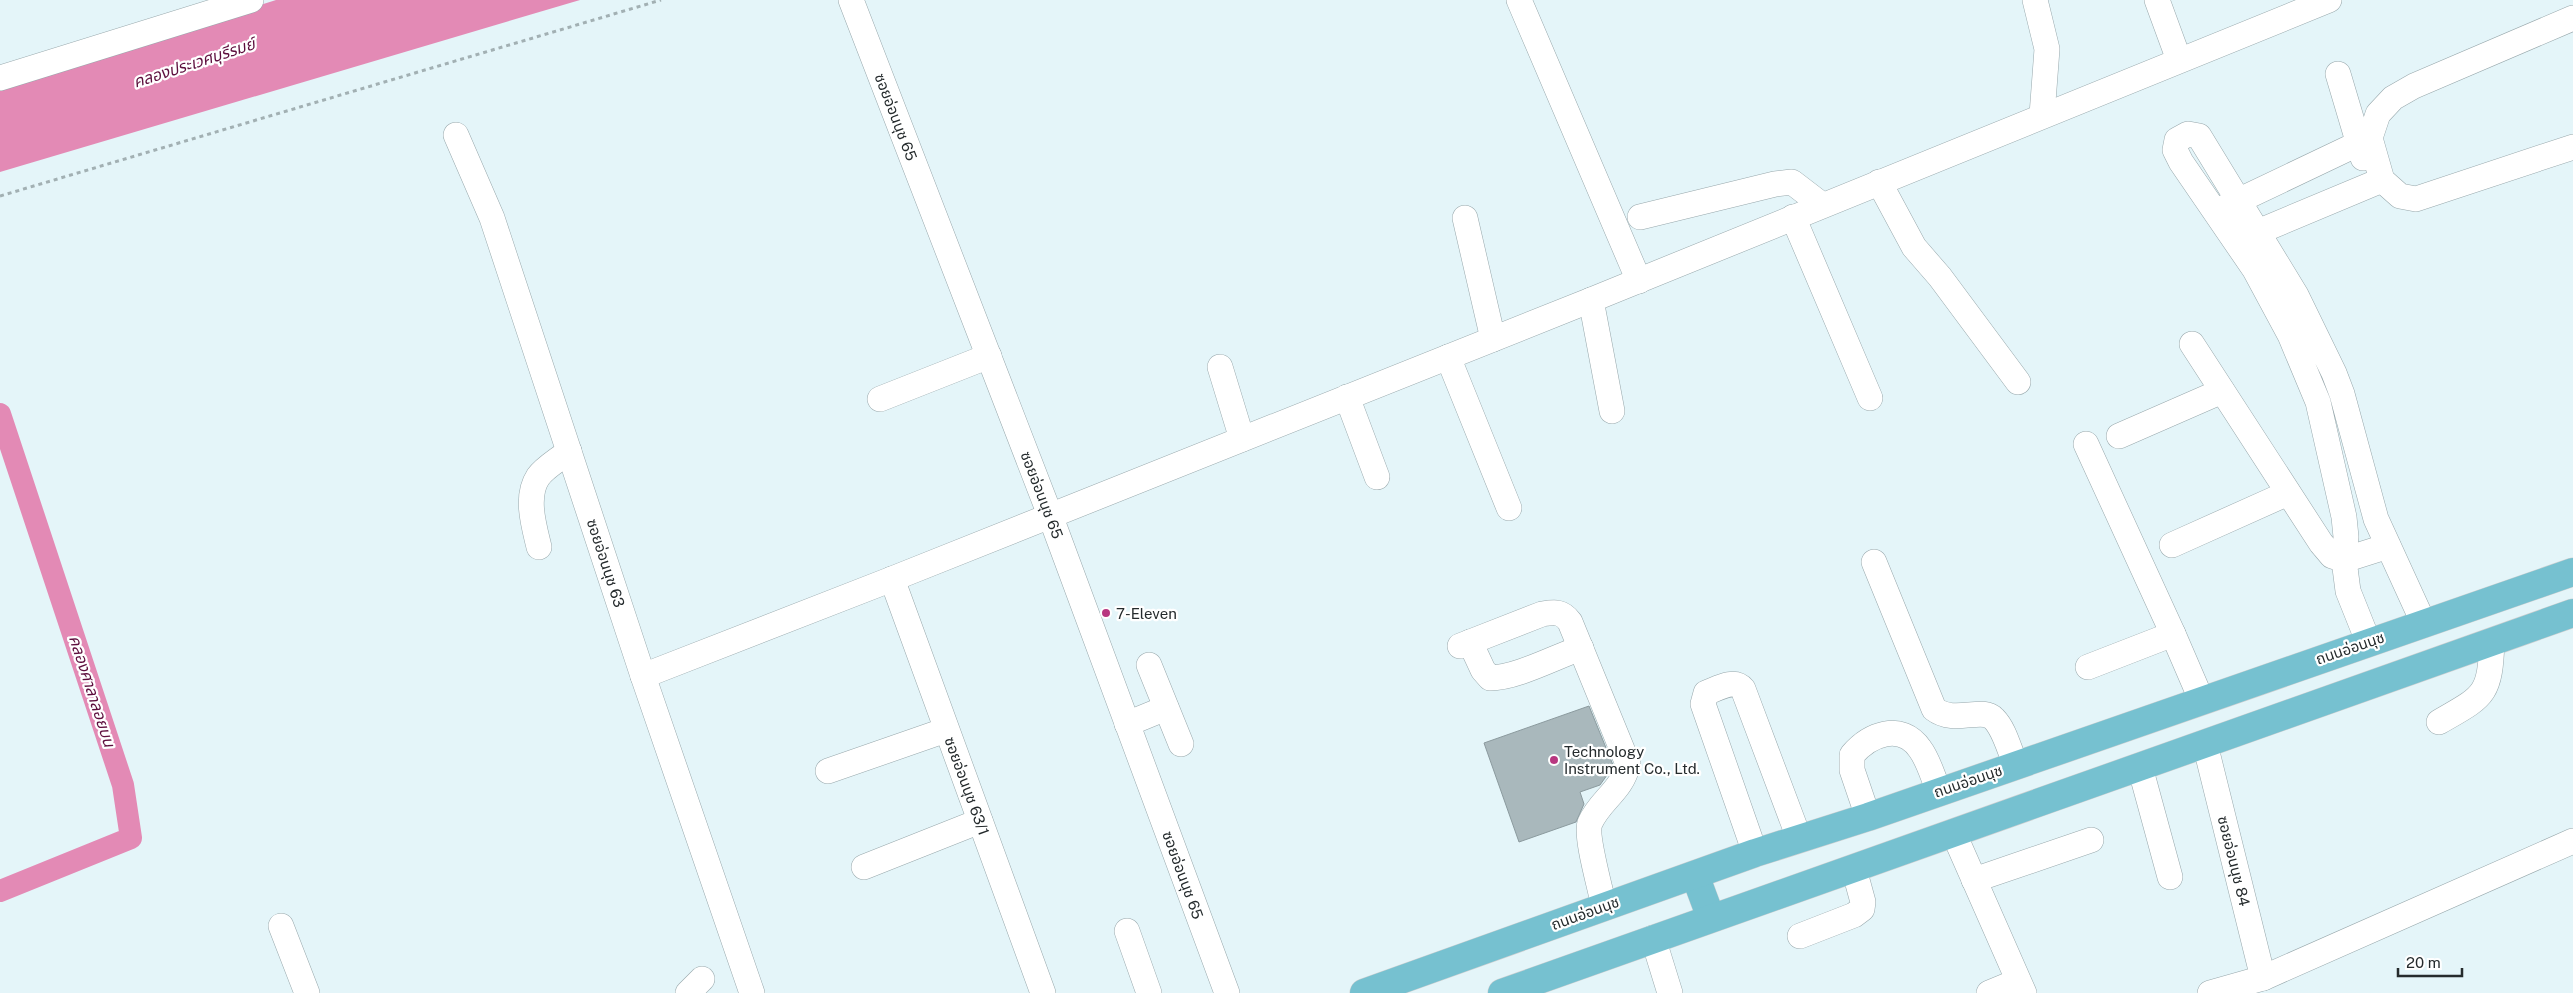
<svg xmlns="http://www.w3.org/2000/svg" width="2573" height="993" viewBox="0 0 2573 993" font-family="'Public Sans','Noto Sans Thai',sans-serif">
	<rect width="100%" height="100%" fill="#e4f5f9"/>
	<polygon fill="#e38ab5" points="276,0 580,0 0,172 0,87"/>
	<g fill="none" stroke-linecap="round" stroke-linejoin="round">
		<polyline stroke="#e38ab5" stroke-width="22" points="0,414 123,785 131,838 0,891"/>
	</g>
	<polygon fill="#a9b8bc" stroke="#8b9a9e" points="1589,706 1613,765 1612,768 1600,785 1580,792 1584,804 1576,822 1519,842 1484,743"/>
	<g fill="none" stroke-linecap="round" stroke-linejoin="round">
		<g stroke="#98a8ac" stroke-width="26">
			<g id="minor">
				<polyline points="851,0 1050,515 1227,993"/>
				<polyline points="1519,0 1639,281"/>
				<polyline points="2035,0 2047,49 2042,115"/>
				<polyline points="2157,0 2179,60"/>
				<polyline points="2573,18 2414,86 2393,98 2378,114 2370,138 2382,180 2400,196 2416,199 2573,147"/>
				<polyline points="2338,74 2363,158"/>
				<polyline points="0,78 251,0"/>
				<polyline points="456,135 492,218 643,676 752,993"/>
				<polyline points="1879,182 1914,247 1940,277 2018,382"/>
				<polyline points="2223,208 2370,138"/>
				<polyline points="1640,217 1775,184 1792,182 1822,205"/>
				<polyline points="1793,217 1870,398"/>
				<polyline points="1465,218 1493,339"/>
				<polyline points="2241,239 2382,180"/>
				<polyline points="1591,300 1612,411"/>
				<polyline points="2192,344 2321,543 2332,556 2344,560 2388,546"/>
				<polyline points="1448,357 1509,508"/>
				<polyline points="1220,367 1242,439"/>
				<polyline points="1347,397 1377,477"/>
				<polyline points="880,399 989,356"/>
				<polyline points="2119,436 2222,391"/>
				<polyline points="2086,444 2173,634 2201,699"/>
				<polyline points="2172,545 2288,493"/>
				<path d="M539 547C534 526 525 497 538 477 545 467 560 459 569 451"/>
				<path d="M1874 562 1934 709C1955 725 1982 706 1994 719 2005 730 2009 750 2016 765"/>
				<polyline points="892,579 1043,993"/>
				<polyline points="2368,641 2348,591 2344,560 2346,537 2344,517 2318,402 2290,335 2255,270 2181,162 2175,150 2177,140 2188,134 2199,136 2296,295 2334,373 2342,394 2376,519 2424,624"/>
				<path d="M1470 642 1483 670 1490 678C1516 678 1555 657 1581 648"/>
				<path d="M1460 646 1542 614C1555 612 1562 611 1570 622L1628 764C1622 791 1600 800 1590 823 1585 836 1601 890 1604 907"/>
				<polyline points="1149,665 1181,744"/>
				<polyline points="2088,667 2173,634"/>
				<polyline points="643,676 892,579 1591,300 2329,0"/>
				<path d="M2439 722C2484 696 2490 696 2492 641"/>
				<polyline points="1127,724 1166,708"/>
				<polyline points="2205,744 2263,978"/>
				<polyline points="2140,767 2170,877"/>
				<polyline points="828,771 946,730"/>
				<path d="M1868 817 1852 770V755C1869 735 1901 721 1920 749 1929 761 1933 778 1939 791"/>
				<polyline points="1954,834 2024,993"/>
				<path d="M1755 853 1703 704 1706 693C1717 689 1734 678 1743 689L1799 838"/>
				<polyline points="864,867 980,821"/>
				<polyline points="1974,880 2091,840"/>
				<polyline points="281,926 307,993"/>
				<polyline points="1127,931 1149,993"/>
				<polyline points="1800,936 1854,915 1862,909 1863,902 1854,869"/>
				<polyline points="1653,938 1670,993"/>
				<polyline points="688,993 702,979"/>
				<polyline points="1989,993 2018,981"/>
				<polyline points="2210,993 2263,978 2573,841"/>
			</g>
		</g>
		<g stroke="#cfd0d1" stroke-width="29">
			<g id="major">
				<polyline points="1695,875 1711,918"/>
				<polyline points="1364,993 1755,853 1868,817 2573,572"/>
				<polyline points="1502,993 2573,613"/>
			</g>
		</g>
		<polyline stroke="#a2b0b3" stroke-width="3" stroke-dasharray="4 4" stroke-linecap="butt" points="0,196 661,0"/>
		<use href="#minor" stroke="#fff" stroke-width="25"/>
		<use href="#major" stroke="#76c1d0" stroke-width="28"/>
	</g>
	<g fill="#b83780" stroke="#fff" stroke-width="2">
		<circle cx="1106" cy="613" r="5"/>
		<circle cx="1554" cy="760" r="5"/>
	</g>
	<g text-anchor="middle" dominant-baseline="central" stroke-width="4.5" stroke-linejoin="round" paint-order="stroke">
		<g font-size="15" fill="#252b2d" stroke="#fff">
			<text transform="translate(896 117) rotate(69)">ซอยอ่อนนุช 65</text>
			<text transform="translate(1042 495) rotate(69)">ซอยอ่อนนุช 65</text>
			<text transform="translate(606 563) rotate(72)">ซอยอ่อนนุช 63</text>
			<text transform="translate(2350 648) rotate(-19)">ถนนอ่อนนุช</text>
			<text transform="translate(1968 781) rotate(-19)">ถนนอ่อนนุช</text>
			<text transform="translate(967 786) rotate(70)">ซอยอ่อนนุช 63/1</text>
			<text transform="translate(2234 861) rotate(76)">ซอยอ่อนนุช 84</text>
			<text transform="translate(1183 875) rotate(70)">ซอยอ่อนนุช 65</text>
			<text transform="translate(1585 913) rotate(-20)">ถนนอ่อนนุช</text>
		</g>
		<g font-size="15" fill="#252b2d" stroke="#fff" text-anchor="start">
			<text x="1116" y="613">7-Eleven</text>
			<text x="1564" y="751">Technology<tspan x="1564" dy="17">Instrument Co., Ltd.</tspan></text>
		</g>
		<g font-size="16" font-style="italic" fill="#5d0e3d" stroke="#fff">
			<text transform="translate(194 63) rotate(-18)">คลองประเวศบุรีรมย์</text>
			<text transform="translate(92 691) rotate(72)">คลองศาลาลอยบน</text>
		</g>
	</g>
	<path d="M2398 968v8h64v-8" fill="none" stroke="#252b2d" stroke-width="2.5"/>
	<text x="2406" y="968" font-size="15" fill="#252b2d" stroke="#ffffff" stroke-width="4" paint-order="stroke">20 m</text>
</svg>
